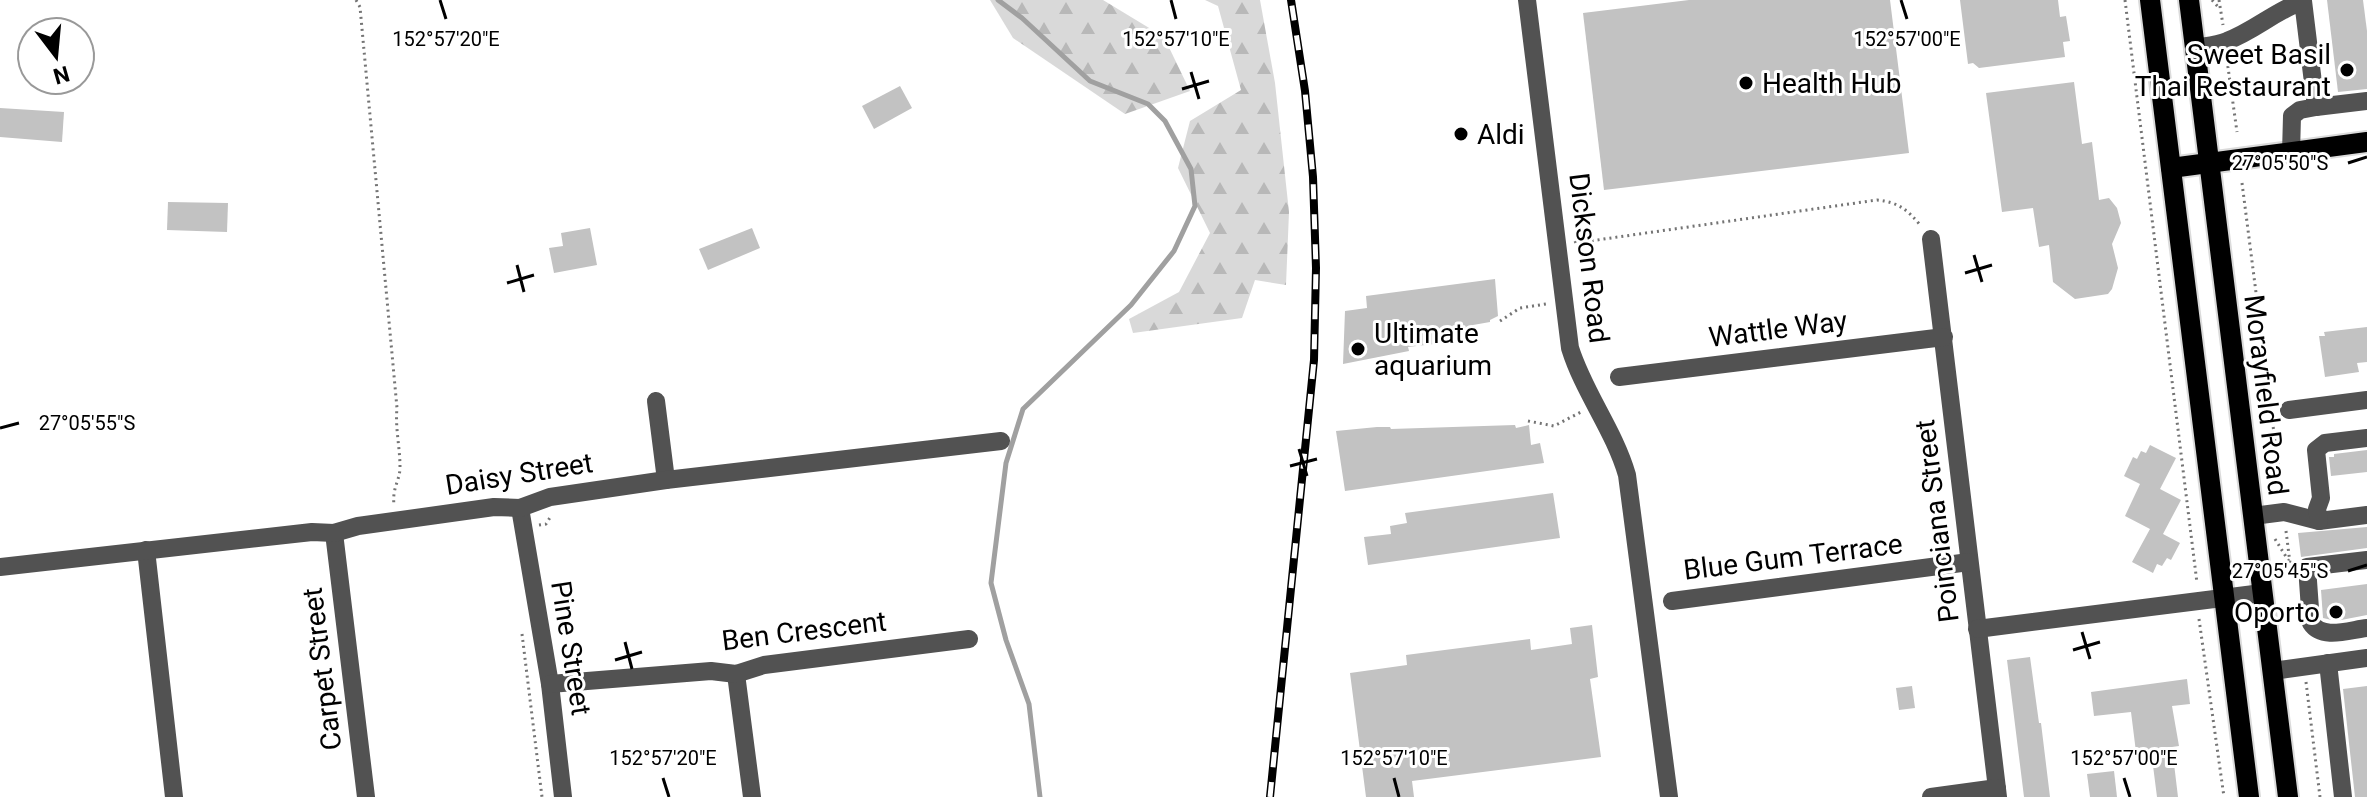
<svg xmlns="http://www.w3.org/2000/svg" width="2367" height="797" viewBox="0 0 2367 797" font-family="Roboto,sans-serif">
	<defs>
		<pattern id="forest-firs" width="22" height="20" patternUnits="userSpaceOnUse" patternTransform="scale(2)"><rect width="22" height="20" fill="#d9d9d9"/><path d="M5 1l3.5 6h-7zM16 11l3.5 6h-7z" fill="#b8b8b8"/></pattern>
	</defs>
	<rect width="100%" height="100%" fill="#fff"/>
	<g fill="url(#forest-firs)">
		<polygon points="990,0 1103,0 1164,37 1190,91 1125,114 1013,38"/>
		<polygon points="1205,0 1260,0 1275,83 1289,212 1286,285 1255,280 1242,318 1133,333 1129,319 1179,292 1210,233 1178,168 1190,121 1241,90 1218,6"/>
	</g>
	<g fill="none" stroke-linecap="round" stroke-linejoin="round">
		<polyline stroke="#a0a0a0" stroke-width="5" points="998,0 1022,18 1090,81 1148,104 1165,121 1191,169 1195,206 1174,251 1131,305 1023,409 1006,463 991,583 1006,640 1029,704 1040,797"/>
	</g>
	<g fill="#c2c2c2">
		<polygon points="1689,0 1890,0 1909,153 1604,190 1583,13"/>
		<polygon points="1960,0 2058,0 2060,17 2066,16 2070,41 2063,42 2065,57 1979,68 1973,63 1968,64"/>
		<polygon points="2327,0 2363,0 2367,31 2367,89 2338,92"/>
		<polygon points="2074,82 2082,144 2092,142 2099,200 2109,198 2117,208 2121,223 2112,244 2118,268 2112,289 2108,294 2075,299 2053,282 2049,245 2039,247 2033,208 2002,212 1986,93"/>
		<polygon points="900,86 912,108 874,129 862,106"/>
		<polygon points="0,108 64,112 62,142 0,137"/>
		<polygon points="168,202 228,203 227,232 167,230"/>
		<polygon points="590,228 597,265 554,273 549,248 563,246 561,233"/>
		<polygon points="752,228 760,248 708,270 699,249"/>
		<polygon points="1495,279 1498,316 1490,320 1490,322 1473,325 1474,331 1458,333 1459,336 1433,339 1434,344 1408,347 1409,351 1343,364 1345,311 1367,308 1366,296"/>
		<polygon points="2367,327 2367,362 2357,363 2359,372 2325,377 2319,336 2325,336 2324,332"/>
		<polygon points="1515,425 1516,428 1529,425 1531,445 1540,443 1544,463 1345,491 1336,431 1377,427 1390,427 1391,429"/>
		<polygon points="2150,445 2176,458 2160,489 2181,500 2163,534 2180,543 2171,560 2167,558 2162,566 2157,564 2153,573 2132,562 2150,529 2125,516 2140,484 2124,476 2133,457 2137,459 2141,451 2146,453"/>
		<polygon points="2367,450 2367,472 2331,476 2329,457 2334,457 2334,454"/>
		<polygon points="1553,493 1560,538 1368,565 1364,537 1391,534 1390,526 1407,523 1405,513"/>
		<polygon points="2367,527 2367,548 2301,557 2298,533"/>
		<polygon points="2367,584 2367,615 2336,621 2323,618 2321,590"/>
		<polygon points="1592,625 1598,677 1590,679 1601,757 1412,781 1414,797 1366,797 1350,673 1407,665 1406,655 1530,639 1531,650 1572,644 1570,628"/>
		<polygon points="2030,657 2039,723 2041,723 2050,797 2024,797 2007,660"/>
		<polygon points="2187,679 2190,704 2172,706 2179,746 2172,747 2178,797 2157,797 2151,750 2136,752 2131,712 2094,716 2091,692"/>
		<polygon points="1912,686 1915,708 1899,710 1896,688"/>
		<polygon points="2367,686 2367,797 2355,797 2343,689"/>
		<polygon points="2114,771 2117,797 2090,797 2087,774"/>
	</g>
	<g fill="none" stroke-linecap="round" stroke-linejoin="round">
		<g stroke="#dbdbdb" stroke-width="24">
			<g id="major">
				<polyline points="2150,0 2249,797"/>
				<polyline points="2189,0 2288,797"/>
				<polyline points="2171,168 2367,142"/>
			</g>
		</g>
		<g stroke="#747474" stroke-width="3" stroke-dasharray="2 4" stroke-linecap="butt">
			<path d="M356 0 360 7 397 408C395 428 400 447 400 467 400 481 392 487 394 505"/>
			<polyline points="2125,0 2197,583"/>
			<polyline points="2212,0 2220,9"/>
			<polyline points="2219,0 2223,25"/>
			<polyline points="2227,60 2237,132"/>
			<polyline points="2242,183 2282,496"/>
			<path d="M1575 241 1576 243 1877 200C1898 202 1908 210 1921 226"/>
			<polyline points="1500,321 1520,308 1546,304"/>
			<polyline points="1528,421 1554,426 1581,412"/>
			<polyline points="539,525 546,524 551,516"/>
			<polyline points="2286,531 2290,563"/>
			<polyline points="2275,539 2290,563"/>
			<polyline points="2199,619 2224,797"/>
			<polyline points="522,634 542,797"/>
			<polyline points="2306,682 2320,797"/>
		</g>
		<g stroke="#525252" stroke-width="18">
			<path d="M1527 0 1570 348C1584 393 1614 430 1627 475L1669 797"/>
			<path d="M2195 48C2205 46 2217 45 2227 41 2254 31 2275 11 2303 1L2316 107 2300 110 2292 116 2291 153"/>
			<polyline points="2316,107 2367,101"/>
			<polyline points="1931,239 1998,797"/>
			<polyline points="1619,377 1944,337"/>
			<polyline points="656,401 666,480"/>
			<polyline points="2289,410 2367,400"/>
			<polyline points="520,508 550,684 563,797"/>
			<polyline points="2253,516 2284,512 2319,521 2367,515"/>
			<polyline points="2319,521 2317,509 2321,498 2316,450 2325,443 2367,438"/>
			<polyline points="334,533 366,797"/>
			<polyline points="146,550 174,797"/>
			<path d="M2367 560 2307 567 2311 623C2322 640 2349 630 2367 628"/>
			<polyline points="0,567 312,532 334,533 358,526 494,507 520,508 550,497 666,480 1001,441"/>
			<polyline points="1672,601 1969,562"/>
			<polyline points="1977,629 2262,593"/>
			<polyline points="2328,663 2343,797"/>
			<polyline points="2272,671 2367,658"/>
			<polyline points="736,674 752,797"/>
			<polyline points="550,684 711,671 736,674 764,665 969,639"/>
			<polyline points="1931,797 1997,788"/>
		</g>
		<use href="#major" stroke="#000" stroke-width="20"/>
		<g stroke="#000" stroke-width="8">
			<polyline id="rail" points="1270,797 1314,360 1316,268 1313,177 1305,91 1291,0"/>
		</g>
		<use href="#rail" stroke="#fff" stroke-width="5" stroke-dasharray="15" stroke-linecap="butt"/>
	</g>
	<path fill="none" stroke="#000" stroke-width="3" d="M440 0 446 19M1171 0 1176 19M1901 0 1907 19M1191 72 1199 99M1182 89 1209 81M2348 163 2367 157M1974 255 1982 282M517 265 524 292M1965 273 1992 265M507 283 534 275M0 428 19 423M1299 449 1307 476M1290 466 1317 459M2348 571 2367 565M2082 632 2090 659M625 642 632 669M2073 650 2100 642M615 660 642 652M663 778 669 797M1394 778 1399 797M2124 778 2130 797"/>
	<g fill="#000" stroke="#fff" stroke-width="3">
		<circle cx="2347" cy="70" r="8"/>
		<circle cx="1746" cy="83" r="8"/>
		<circle cx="1461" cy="134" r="8"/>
		<circle cx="1358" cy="349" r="8"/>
		<circle cx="2336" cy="612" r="8"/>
	</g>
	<g text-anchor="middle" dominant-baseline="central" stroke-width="6" stroke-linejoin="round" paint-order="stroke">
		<g font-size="28" fill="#000" stroke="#fff" text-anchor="start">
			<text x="2331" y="54" text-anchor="end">Sweet Basil<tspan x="2331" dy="32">Thai Restaurant</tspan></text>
			<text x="1762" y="83">Health Hub</text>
			<text x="1477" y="134">Aldi</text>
			<text x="1374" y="333">Ultimate<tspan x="1374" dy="32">aquarium</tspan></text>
			<text x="2320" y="612" text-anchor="end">Oporto</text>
		</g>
		<g font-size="28" fill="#000" stroke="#fff">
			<text transform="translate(1589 258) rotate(83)">Dickson Road</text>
			<text transform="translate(1778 329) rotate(-7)">Wattle Way</text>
			<text transform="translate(2266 395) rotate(83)">Morayfield Road</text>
			<text transform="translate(519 474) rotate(-9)">Daisy Street</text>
			<text transform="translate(1937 521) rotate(-97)">Poinciana Street</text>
			<text transform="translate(1793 557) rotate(-7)">Blue Gum Terrace</text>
			<text transform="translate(804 631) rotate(-7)">Ben Crescent</text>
			<text transform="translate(571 648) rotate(81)">Pine Street</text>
			<text transform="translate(322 669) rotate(-97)">Carpet Street</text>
		</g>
	</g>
	<g font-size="20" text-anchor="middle" fill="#000" stroke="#fff" stroke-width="6" stroke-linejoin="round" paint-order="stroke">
		<text x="446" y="46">152°57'20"E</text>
		<text x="1176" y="46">152°57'10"E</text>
		<text x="1907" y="46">152°57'00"E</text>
		<text x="2280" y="170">27°05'50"S</text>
		<text x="87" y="430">27°05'55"S</text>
		<text x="2280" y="578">27°05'45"S</text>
		<text x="663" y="765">152°57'20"E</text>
		<text x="1394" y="765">152°57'10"E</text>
		<text x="2124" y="765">152°57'00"E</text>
	</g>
	<g transform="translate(56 56) rotate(164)"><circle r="38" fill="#ffffff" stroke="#999999" stroke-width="2"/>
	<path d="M0-6L14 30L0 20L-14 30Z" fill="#000000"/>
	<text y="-12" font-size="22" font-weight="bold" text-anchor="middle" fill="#000000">N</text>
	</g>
</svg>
